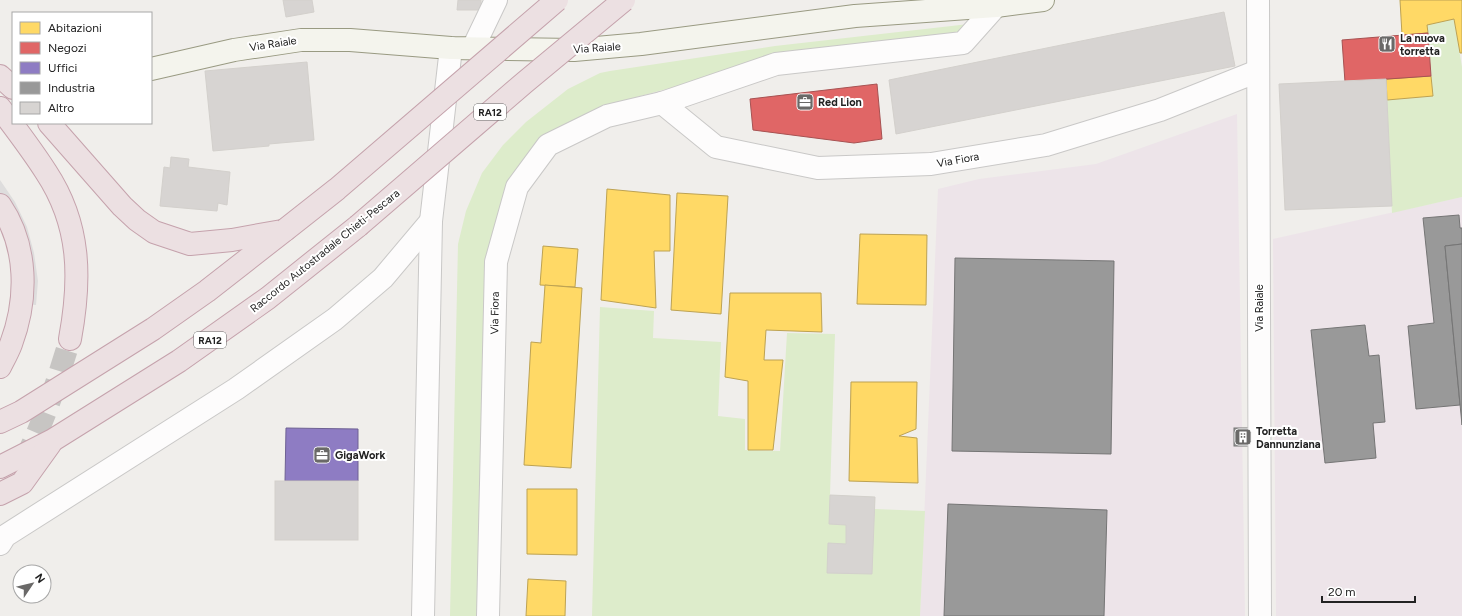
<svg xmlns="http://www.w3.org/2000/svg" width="1462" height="616" viewBox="0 0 1462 616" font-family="Figtree,sans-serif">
	<rect width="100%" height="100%" fill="#f0eeeb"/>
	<g fill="#ede4e9">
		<polygon points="1237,114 1245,616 920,616 938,189 979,179 1096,164"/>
		<polygon points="1462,197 1462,616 1276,616 1273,239"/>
	</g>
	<g fill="#ddeccb">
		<polygon points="1454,19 1462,67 1462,197 1392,213 1387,100 1433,96 1427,25"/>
		<polygon points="969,24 965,33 778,59 607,105 544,137 509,179 488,257 479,616 450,616 458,244 466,211 482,173 503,145 526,122 568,89 600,73 610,71 775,46"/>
		<polygon points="600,307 654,311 653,338 721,342 718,416 745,419 745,450 780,451 787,333 835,334 830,495 875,497 875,509 925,511 920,616 592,616"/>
	</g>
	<polygon fill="#dedddd" points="0,180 15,202 27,227 34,253 38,281 36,305 22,304 11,258 0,225"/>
	<g fill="#ffd966" stroke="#bda252">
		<polygon points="1400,0 1462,0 1462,53 1460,53 1454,19 1427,25 1428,33 1402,35"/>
		<polygon points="1431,76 1433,96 1387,100 1386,79"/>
		<polygon points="607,189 670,195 670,251 654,251 656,308 601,300"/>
		<polygon points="677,193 728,196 721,314 671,310"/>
		<polygon points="860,234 927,235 926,305 857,304"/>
		<polygon points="543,246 578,249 575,287 540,285"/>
		<polygon points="545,285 582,288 571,468 524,465 531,342 541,343"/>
		<polygon points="730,293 821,293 822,332 766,330 764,360 783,360 773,450 748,450 748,381 725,377"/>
		<polygon points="851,382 917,382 916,429 899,436 917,438 918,483 849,481"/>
		<polygon points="527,489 577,489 577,555 527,554"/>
		<polygon points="528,579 566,581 565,616 526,616"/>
	</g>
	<g fill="#e06666" stroke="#a75252">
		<polygon points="1428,33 1431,76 1345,82 1342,40"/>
		<polygon points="877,84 882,139 854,143 753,130 750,99"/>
	</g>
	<polygon fill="#8e7cc3" stroke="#6e6193" points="286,428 358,429 358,481 285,481"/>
	<g fill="#999" stroke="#757575">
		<polygon points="1459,215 1460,228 1462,228 1462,244 1445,246 1460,405 1416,409 1408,326 1434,323 1423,218"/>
		<polygon points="1462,244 1462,425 1445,246"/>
		<polygon points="955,258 1114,261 1111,454 952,451"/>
		<polygon points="1365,325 1369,356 1379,355 1385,422 1373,423 1376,458 1325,463 1311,330"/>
		<rect x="1234" y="428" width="18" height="18"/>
		<polygon points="948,504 1107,510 1104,616 944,616"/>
	</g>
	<g fill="#d7d4d2" stroke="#d3d0cc">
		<polygon points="283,0 312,0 314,12 286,17"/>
		<polygon points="458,0 481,0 481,10 457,10"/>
		<polygon points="1224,12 1235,66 896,134 889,80"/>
		<polygon points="307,62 314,140 269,144 269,146 213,151 205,71"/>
		<polygon points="1386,79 1392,206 1285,210 1279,84"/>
		<polygon points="171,157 189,159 188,167 230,172 227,205 218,203 217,211 160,206 164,167 170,168"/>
		<rect x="275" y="481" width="83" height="59"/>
		<polygon points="830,495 875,497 872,574 827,573 828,543 846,544 846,525 829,524"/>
	</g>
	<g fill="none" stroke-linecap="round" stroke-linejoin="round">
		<path stroke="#c7c5c3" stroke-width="22" stroke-dasharray="22 11" stroke-linecap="butt" d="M23 463C44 422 57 382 70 339"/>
		<g stroke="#c9c8c7" stroke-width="24">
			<g id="street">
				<polyline points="1258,0 1260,616"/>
				<polyline points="473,48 496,0"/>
				<polyline points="662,103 716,147 818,168 931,164 1046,145 1160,110 1258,71"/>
				<polyline points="0,544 5,536 236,389 335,319 383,278 431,221"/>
				<polyline points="423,616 431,221 451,48"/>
				<polyline points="488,616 496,262 517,187 548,145 607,116 662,103 776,64 963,43 996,6"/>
			</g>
		</g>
		<g stroke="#999a82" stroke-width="24">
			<polyline id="secondary" points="151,69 234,50 301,40 350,40 451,48 574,50 641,44 855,16 996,6 1043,0"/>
		</g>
		<g stroke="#c5a2ac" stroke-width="24">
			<g id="highway">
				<polyline points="0,76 13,88"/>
				<path d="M0 108C16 129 32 150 46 172 81 225 81 279 70 339"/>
				<polyline points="49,123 122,206 137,220 154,232 190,244 232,240 282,231"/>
				<path d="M0 205C28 246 28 299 11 344 8 352 4 359 0 367"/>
				<polyline points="0,422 21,412 153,329 207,291 285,230"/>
				<polyline points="0,467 53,440 179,361 268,298 358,226"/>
				<polyline points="0,494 22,483 50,444"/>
			</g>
		</g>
		<use href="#street" stroke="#fdfcfc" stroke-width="22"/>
		<use href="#secondary" stroke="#f4f4ed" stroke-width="22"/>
		<use href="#highway" stroke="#ece0e2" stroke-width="22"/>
		<g stroke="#c5a2ac" stroke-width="24" stroke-linecap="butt">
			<g id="highway-bridge">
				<polyline points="358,226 524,83 624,0"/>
				<polyline points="285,230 337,189 557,0"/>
			</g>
		</g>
		<use href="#highway-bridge" stroke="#ece0e2" stroke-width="22"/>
	</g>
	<defs>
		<g id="restaurant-square" transform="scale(0.9)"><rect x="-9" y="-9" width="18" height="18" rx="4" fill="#6a6968" stroke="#fff"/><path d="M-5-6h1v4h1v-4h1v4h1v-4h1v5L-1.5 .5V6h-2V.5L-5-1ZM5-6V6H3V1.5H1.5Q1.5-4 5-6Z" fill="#fff"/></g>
		<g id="office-square" transform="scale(0.9)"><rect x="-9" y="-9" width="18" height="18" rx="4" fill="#6a6968" stroke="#fff"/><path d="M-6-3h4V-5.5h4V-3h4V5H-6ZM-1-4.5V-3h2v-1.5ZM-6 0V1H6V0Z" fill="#fff"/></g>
		<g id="building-square" transform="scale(0.9)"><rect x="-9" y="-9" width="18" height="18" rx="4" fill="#6a6968" stroke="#fff"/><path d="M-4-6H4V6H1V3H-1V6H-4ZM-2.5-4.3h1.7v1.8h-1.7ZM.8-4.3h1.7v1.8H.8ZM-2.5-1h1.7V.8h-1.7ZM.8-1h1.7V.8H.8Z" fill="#fff"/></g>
	</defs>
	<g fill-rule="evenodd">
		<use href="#restaurant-square" x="1387" y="44"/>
		<use href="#office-square" x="805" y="102"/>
		<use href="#building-square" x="1243" y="437"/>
		<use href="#office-square" x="322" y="455"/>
	</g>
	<g text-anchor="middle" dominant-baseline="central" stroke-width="4" stroke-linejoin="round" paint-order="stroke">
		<g fill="#fff" stroke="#646464" stroke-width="1">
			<rect x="474" y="104" width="32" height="16" rx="3"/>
			<rect x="194" y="332" width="32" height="16" rx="3"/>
		</g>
		<g font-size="10" font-weight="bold" fill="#222">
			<text x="490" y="112">RA12</text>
			<text x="210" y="340">RA12</text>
		</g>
		<g font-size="11" font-weight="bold" fill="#222" stroke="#fff" text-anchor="start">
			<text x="1400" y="38">La nuova<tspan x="1400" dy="13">torretta</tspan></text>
			<text x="818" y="102">Red Lion</text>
			<text x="1256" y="431">Torretta<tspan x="1256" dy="13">Dannunziana</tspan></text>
			<text x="335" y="455">GigaWork</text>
		</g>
		<g font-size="11" fill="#222" stroke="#fff">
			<text transform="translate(273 44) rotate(-9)">Via Raiale</text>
			<text transform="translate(597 48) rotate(-4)">Via Raiale</text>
			<text transform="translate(958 160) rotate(-10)">Via Fiora</text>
			<text transform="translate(325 251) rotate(-39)">Raccordo Autostradale Chieti-Pescara</text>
			<text transform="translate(1259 308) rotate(-90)">Via Raiale</text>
			<text transform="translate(495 313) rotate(-89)">Via Fiora</text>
		</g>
	</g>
	<rect x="12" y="12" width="140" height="112" fill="#ffffff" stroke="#a7a7a7"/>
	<rect x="20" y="22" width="20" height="12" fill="#ffd966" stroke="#a7a7a7"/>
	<text x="48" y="32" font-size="12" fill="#222222">Abitazioni</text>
	<rect x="20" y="42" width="20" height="12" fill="#e06666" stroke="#a7a7a7"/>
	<text x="48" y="52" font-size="12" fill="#222222">Negozi</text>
	<rect x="20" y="62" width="20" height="12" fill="#8e7cc3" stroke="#a7a7a7"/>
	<text x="48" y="72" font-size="12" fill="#222222">Uffici</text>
	<rect x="20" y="82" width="20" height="12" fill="#999999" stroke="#a7a7a7"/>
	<text x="48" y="92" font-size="12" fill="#222222">Industria</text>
	<rect x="20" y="102" width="20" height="12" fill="#d7d4d2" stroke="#a7a7a7"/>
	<text x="48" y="112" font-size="12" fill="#222222">Altro</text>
	<g transform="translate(32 584) rotate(55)"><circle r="19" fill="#ffffff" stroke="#a7a7a7"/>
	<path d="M0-3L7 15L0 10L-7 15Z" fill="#6a6968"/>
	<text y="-6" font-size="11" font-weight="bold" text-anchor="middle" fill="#222222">N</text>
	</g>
	<path d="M1322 596v6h93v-6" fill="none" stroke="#222222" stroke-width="2"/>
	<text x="1328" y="596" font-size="12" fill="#222222" stroke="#ffffff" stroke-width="3" paint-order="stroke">20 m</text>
</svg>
